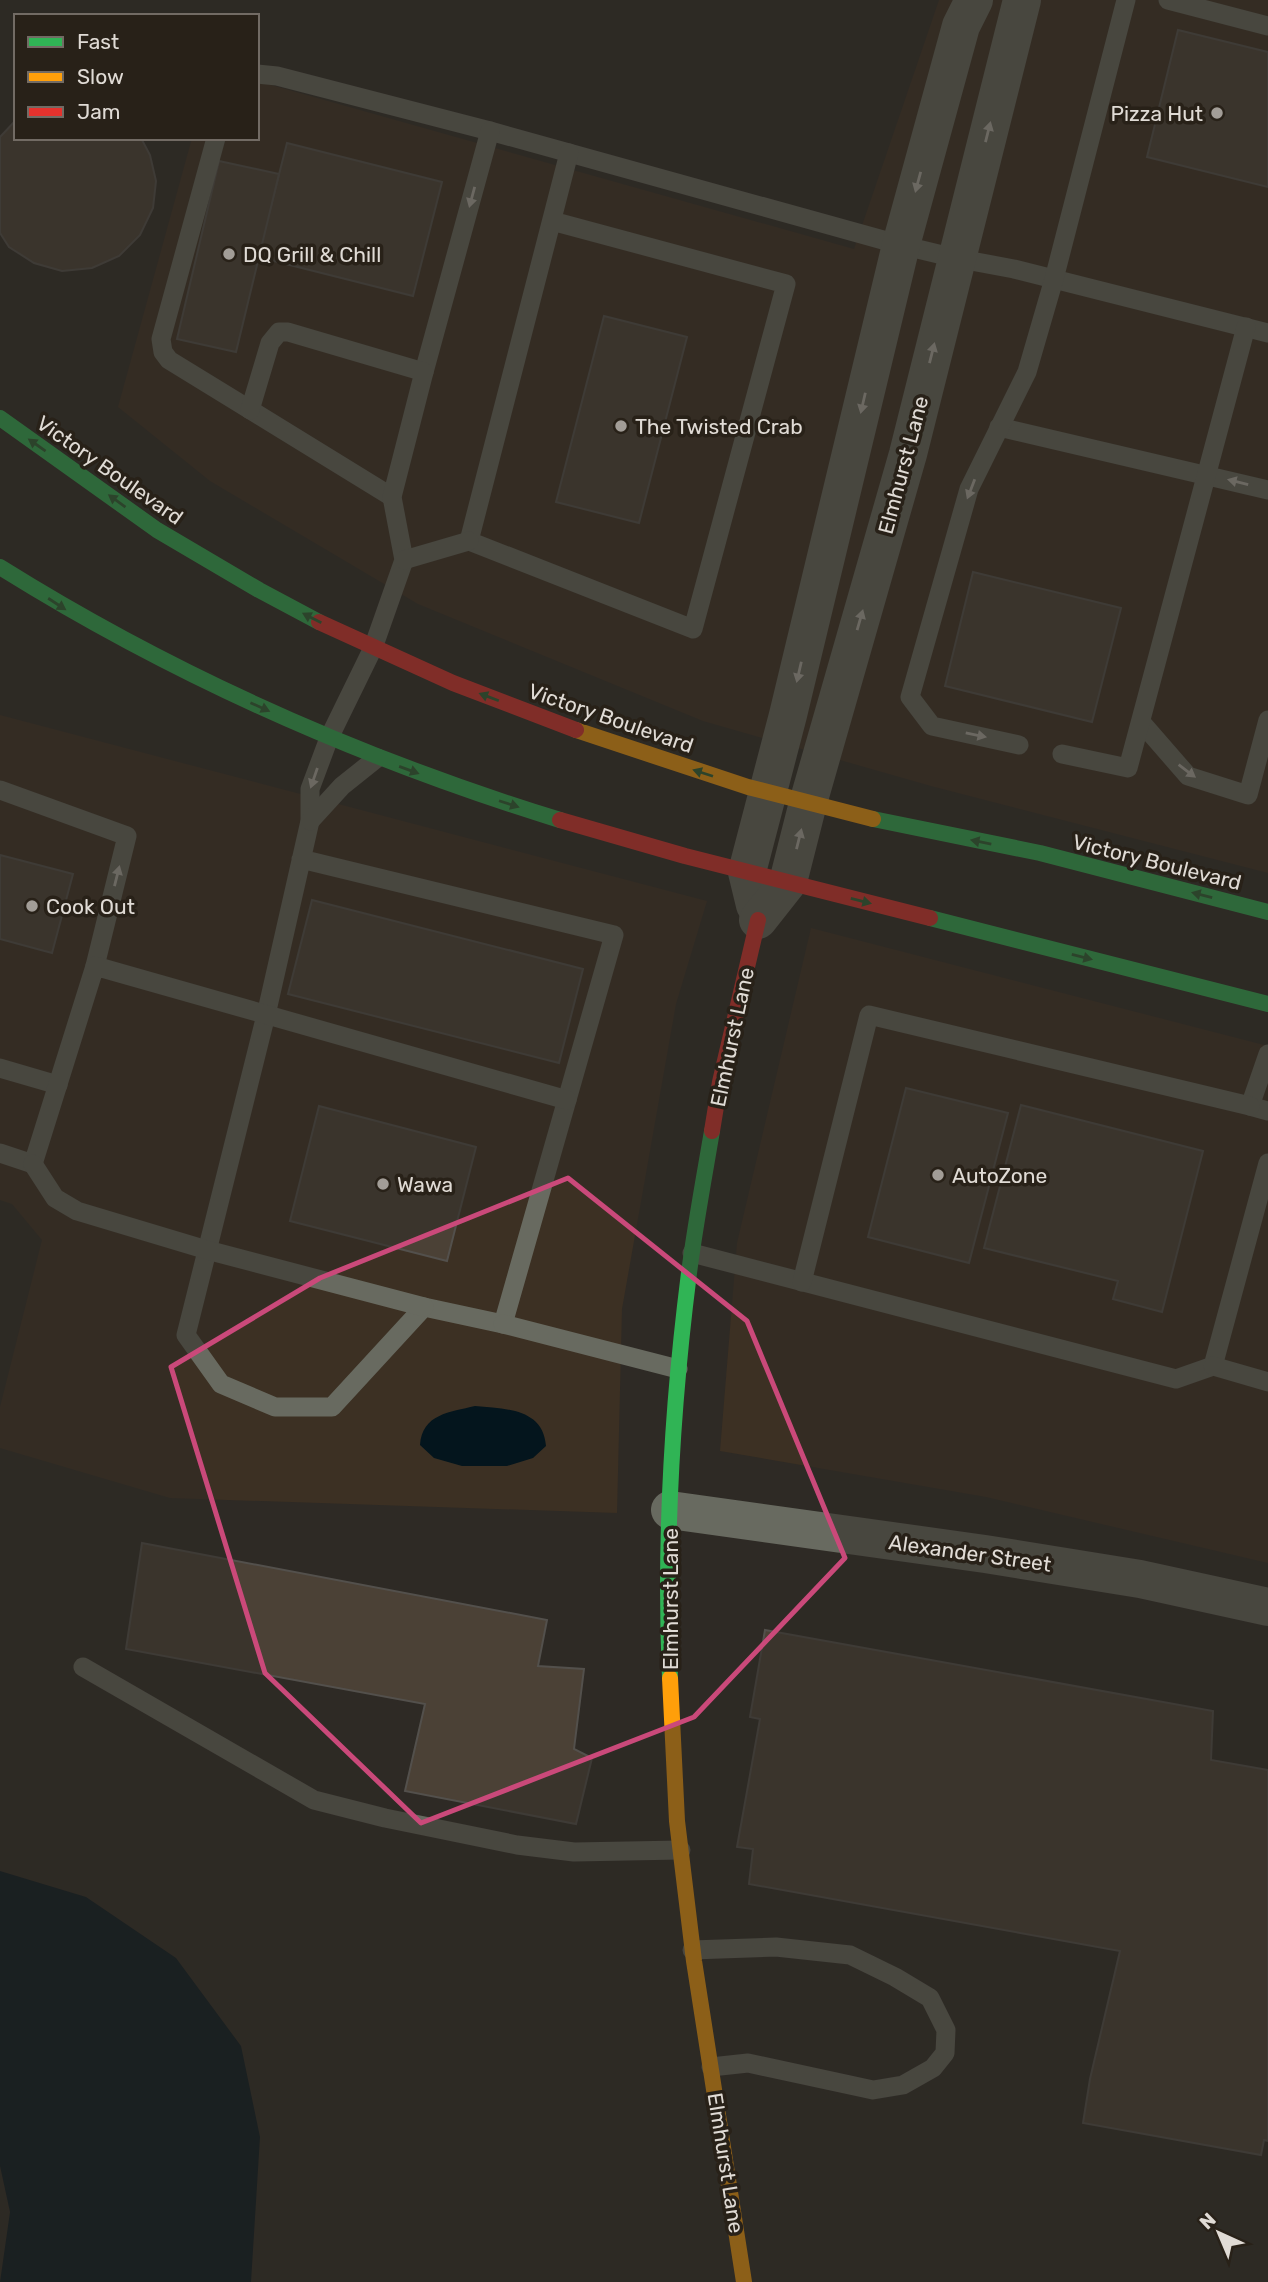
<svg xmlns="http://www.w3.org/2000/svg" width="1268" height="2282" viewBox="0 0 1268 2282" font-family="Rubik,sans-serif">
	<rect width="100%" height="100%" fill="#2e2a25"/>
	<g fill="#3c3023">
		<polygon points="939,0 1268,0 1268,873 931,786 703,721 418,604 210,481 118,407 192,138 257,138 257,81 854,249"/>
		<polygon points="0,715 707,901 676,1004 622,1309 617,1513 170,1498 0,1448 0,1407 42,1240 12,1204 0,1200"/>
		<polygon points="811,928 1268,1046 1268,1563 986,1497 720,1451 737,1243"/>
	</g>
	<g fill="#04151d">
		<path d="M475 1406C505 1409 543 1408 546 1446L533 1458 507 1466H462L434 1458 420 1445C422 1414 450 1412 475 1406Z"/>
		<polygon points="0,1871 86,1897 176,1958 241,2046 260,2137 251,2282 0,2282 10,2212 0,2166"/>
	</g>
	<g fill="#4b4136" stroke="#53504c" stroke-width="2">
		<polygon points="1178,30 1268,52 1268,187 1147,157"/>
		<polygon points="16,120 16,138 141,138 150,155 156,181 153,208 140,235 119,256 92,268 62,271 34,263 9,247 0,233 0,137"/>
		<polygon points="287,143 442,182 413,296 258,257"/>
		<polygon points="219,161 279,174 236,352 177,339"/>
		<polygon points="604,316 687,337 639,523 556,502"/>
		<polygon points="973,572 1121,608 1092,722 945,686"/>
		<polygon points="0,855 73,874 52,953 0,939"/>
		<polygon points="312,900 583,969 559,1063 288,994"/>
		<polygon points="906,1088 1008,1113 969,1263 868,1237"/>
		<polygon points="1021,1105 1203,1151 1162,1312 1113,1299 1118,1281 984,1248"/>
		<polygon points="319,1106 476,1147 447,1261 290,1221"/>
		<polygon points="142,1543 547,1620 538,1666 584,1669 574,1749 592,1758 576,1824 405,1791 425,1704 126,1649"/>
		<polygon points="765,1630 1213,1711 1211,1760 1268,1770 1268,2141 1264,2140 1261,2155 1083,2123 1090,2079 1120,1951 749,1884 753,1849 737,1847 760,1719 750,1717"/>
	</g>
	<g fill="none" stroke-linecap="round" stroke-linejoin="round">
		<g stroke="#686a60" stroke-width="19">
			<polyline points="1168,0 1268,26"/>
			<polyline points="257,74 277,76 490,131 901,245 955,258 1014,269 1268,333"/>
			<polyline points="216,138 161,339 163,352 169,360 392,497"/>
			<polyline points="552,221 786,284 693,629 469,541 569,153"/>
			<polyline points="424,372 490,131"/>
			<polyline points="250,410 270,343 279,332 288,332 424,372 392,497 404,560 373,648 329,738 310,789 310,821 266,1015 186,1335 221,1384 275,1407 332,1407 424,1307 503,1324 614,935 301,859"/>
			<polyline points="999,427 1268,490"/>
			<polyline points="404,560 469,541"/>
			<polyline points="1141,722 1188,776 1248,795 1268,720"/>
			<polyline points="1019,745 932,726 910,697 969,489 1027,372 1054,279 1126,0"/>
			<polyline points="1062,754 1128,768 1246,327"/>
			<polyline points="0,790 127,836 95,966"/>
			<polyline points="310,821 342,786 377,758"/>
			<polyline points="1268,1054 1250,1106 1268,1111"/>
			<polyline points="0,1068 58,1085"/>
			<polyline points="0,1153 33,1164 95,966 567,1100"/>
			<polyline points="33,1164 55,1198 77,1211 207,1250 424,1307"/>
			<polyline points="692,1253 1176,1379 1213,1366 1268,1163"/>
			<polyline points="802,1282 869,1015 1250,1106"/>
			<polyline points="503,1324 678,1369"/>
			<polyline points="1213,1366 1268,1382"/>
			<polyline points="83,1667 314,1800 385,1818 517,1845 574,1852 681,1850"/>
			<polyline points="692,1950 776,1947 850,1955 895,1977 930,1998 946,2030 945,2053 933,2068 903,2085 873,2090 748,2063 711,2067"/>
		</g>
		<g stroke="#686a60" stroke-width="38">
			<polyline points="755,905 747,872 788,715 901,245 961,26 974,0"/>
			<polyline points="758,920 788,882 808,803 908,454 1022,0"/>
			<polyline points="670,1510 985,1554 1140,1579 1268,1607"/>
		</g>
		<g stroke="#30b455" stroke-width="16">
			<polyline points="0,418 157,530 259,590 319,622"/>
			<path d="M0 567C176 677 362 759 560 820"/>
			<polyline points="873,819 1040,853 1268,912"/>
			<polyline points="930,918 1268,1004"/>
			<path d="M670 1678C664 1544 672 1407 689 1273 695 1226 704 1178 712 1131"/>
		</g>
		<g stroke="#ff9f0a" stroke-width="16">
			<polyline points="576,730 748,787 873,819"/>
			<polyline points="670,1678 677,1821 694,1961 744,2282"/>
		</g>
		<g stroke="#e5322d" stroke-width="16">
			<polyline points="319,622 453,683 576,730"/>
			<polyline points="560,820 685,856 930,918"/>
			<polyline points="712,1131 720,1082 758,920"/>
		</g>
	</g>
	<defs><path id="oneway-solid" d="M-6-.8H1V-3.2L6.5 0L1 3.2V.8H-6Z" transform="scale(1.75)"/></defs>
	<g fill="#b6b3ac">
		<use href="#oneway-solid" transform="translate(988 132) rotate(-76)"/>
		<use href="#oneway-solid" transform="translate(918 182) rotate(105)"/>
		<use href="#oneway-solid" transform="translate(472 197) rotate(105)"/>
		<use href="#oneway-solid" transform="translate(932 353) rotate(-76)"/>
		<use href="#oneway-solid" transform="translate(863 403) rotate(103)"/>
		<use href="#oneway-solid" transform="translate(1238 482) rotate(-166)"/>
		<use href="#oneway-solid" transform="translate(971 489) rotate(111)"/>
		<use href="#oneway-solid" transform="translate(860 620) rotate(-74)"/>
		<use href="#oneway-solid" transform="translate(799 672) rotate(103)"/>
		<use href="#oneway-solid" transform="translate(976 735) rotate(12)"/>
		<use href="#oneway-solid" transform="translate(1187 771) rotate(37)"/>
		<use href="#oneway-solid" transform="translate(314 778) rotate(109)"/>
		<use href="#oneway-solid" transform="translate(799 839) rotate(-76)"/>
		<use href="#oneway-solid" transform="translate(117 876) rotate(-76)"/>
	</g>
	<g fill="#2c6333">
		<use href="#oneway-solid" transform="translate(37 445) rotate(-145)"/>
		<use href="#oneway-solid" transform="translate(117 501) rotate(-144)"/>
		<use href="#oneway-solid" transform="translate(57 604) rotate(33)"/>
		<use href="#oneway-solid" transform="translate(312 618) rotate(-153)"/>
		<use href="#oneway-solid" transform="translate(489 697) rotate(-159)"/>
		<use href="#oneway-solid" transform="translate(260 707) rotate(24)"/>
		<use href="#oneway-solid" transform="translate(409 770) rotate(20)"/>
		<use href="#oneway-solid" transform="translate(703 773) rotate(-162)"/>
		<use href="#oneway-solid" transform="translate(509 804) rotate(18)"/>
		<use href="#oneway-solid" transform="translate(981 842) rotate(-169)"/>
		<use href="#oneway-solid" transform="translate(1202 895) rotate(-166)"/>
		<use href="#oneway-solid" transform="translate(861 901) rotate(14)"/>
		<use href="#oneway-solid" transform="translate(1082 957) rotate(14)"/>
	</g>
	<path d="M0 0H1268V2282H0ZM568 1178 747 1321 845 1558 694 1717 421 1823 265 1673 171 1367 320 1278Z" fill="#2e2a25" fill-opacity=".55" fill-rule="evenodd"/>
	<path fill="none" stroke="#ca497a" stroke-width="5" stroke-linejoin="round" d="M568 1178 747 1321 845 1558 694 1717 421 1823 265 1673 171 1367 320 1278Z"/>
	<g fill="#a29d97" stroke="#282118" stroke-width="2.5">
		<circle cx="1217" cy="113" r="7"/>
		<circle cx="229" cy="254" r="7"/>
		<circle cx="621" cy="426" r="7"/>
		<circle cx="32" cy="906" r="7"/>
		<circle cx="938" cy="1175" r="7"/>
		<circle cx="383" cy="1184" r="7"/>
	</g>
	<g text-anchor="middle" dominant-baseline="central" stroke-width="7" stroke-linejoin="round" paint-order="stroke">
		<g font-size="21" fill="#e0dbd5" stroke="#282118" text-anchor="start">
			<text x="1203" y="113" text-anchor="end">Pizza Hut</text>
			<text x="243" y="254">DQ Grill &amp; Chill</text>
			<text x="635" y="426">The Twisted Crab</text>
			<text x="46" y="906">Cook Out</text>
			<text x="952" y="1175">AutoZone</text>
			<text x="397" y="1184">Wawa</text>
		</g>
		<g font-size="21" fill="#e0dbd5" stroke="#282118">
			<text transform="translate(903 465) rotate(-75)">Elmhurst Lane</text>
			<text transform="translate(110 470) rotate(35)">Victory Boulevard</text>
			<text transform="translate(611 718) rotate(19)">Victory Boulevard</text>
			<text transform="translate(1157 862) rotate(14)">Victory Boulevard</text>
			<text transform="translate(732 1037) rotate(-78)">Elmhurst Lane</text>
			<text transform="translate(970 1553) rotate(8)">Alexander Street</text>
			<text transform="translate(670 1599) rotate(-90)">Elmhurst Lane</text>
			<text transform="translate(726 2163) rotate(81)">Elmhurst Lane</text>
		</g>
	</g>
	<rect x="14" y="14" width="245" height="126" fill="#282118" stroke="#726b64" stroke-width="2"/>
	<rect x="28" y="37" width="35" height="10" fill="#30b455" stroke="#726b64" stroke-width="2"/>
	<text x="77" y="49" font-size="21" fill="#e0dbd5">Fast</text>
	<rect x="28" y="72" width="35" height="10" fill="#ff9f0a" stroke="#726b64" stroke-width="2"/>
	<text x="77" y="84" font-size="21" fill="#e0dbd5">Slow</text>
	<rect x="28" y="107" width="35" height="10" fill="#e5322d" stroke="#726b64" stroke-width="2"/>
	<text x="77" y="119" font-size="21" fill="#e0dbd5">Jam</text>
	<g transform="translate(1219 2233) rotate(316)" stroke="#282118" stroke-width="5" paint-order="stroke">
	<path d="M0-5L12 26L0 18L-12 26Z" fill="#e0dbd5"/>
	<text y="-10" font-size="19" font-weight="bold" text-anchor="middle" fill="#e0dbd5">N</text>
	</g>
</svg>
